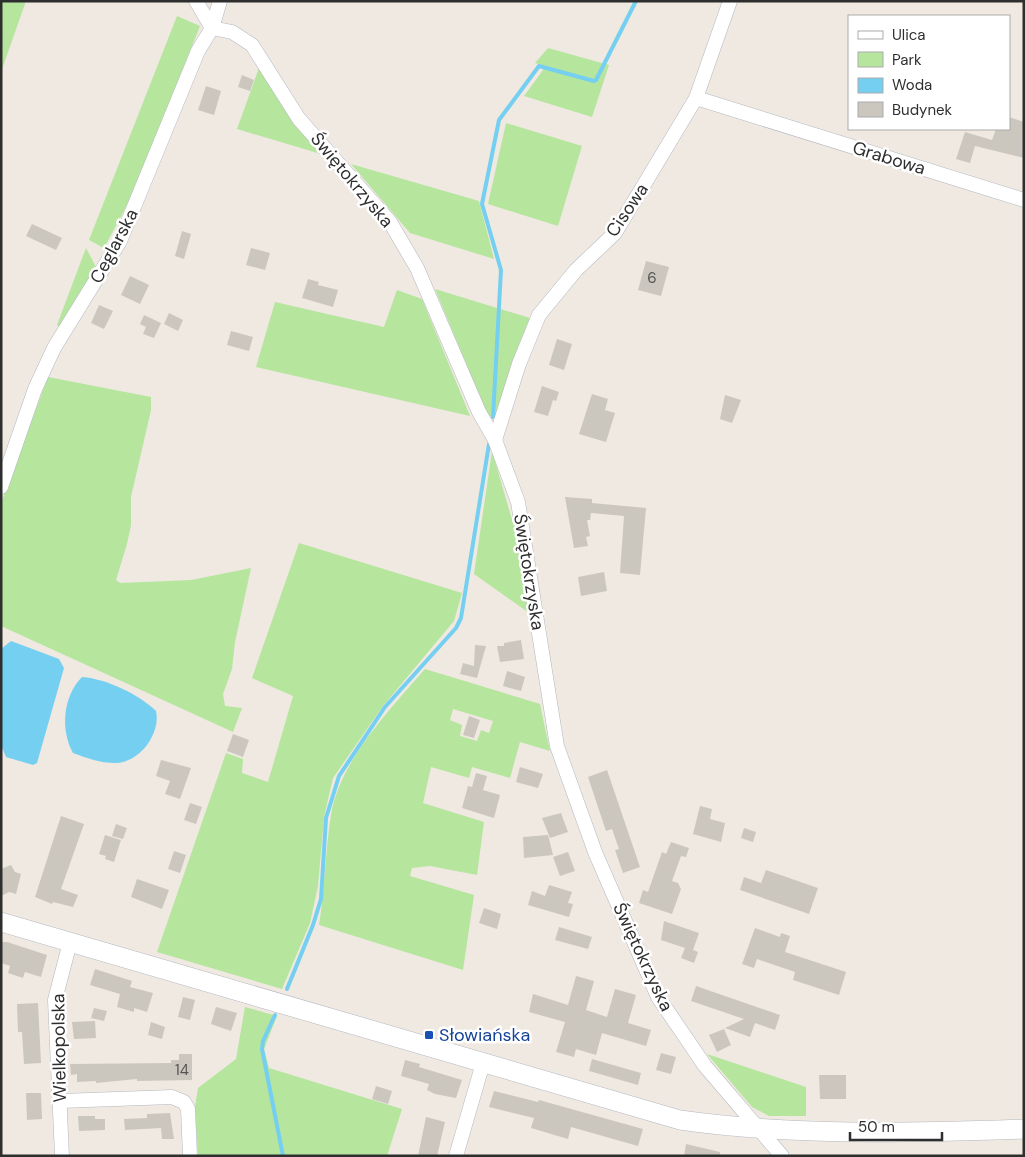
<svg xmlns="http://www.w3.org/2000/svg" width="1025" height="1157" viewBox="0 0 1025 1157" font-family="'DM Sans',sans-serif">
	<rect width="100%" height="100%" fill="#efe9e1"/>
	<g fill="#b6e59e" fill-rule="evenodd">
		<polygon points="1,1 26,1 1,72"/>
		<polygon points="177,16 200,26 133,194 104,248 89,240"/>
		<polygon points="548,48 609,65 592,117 524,96 546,66 535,63"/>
		<polygon points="260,65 321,154 237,129"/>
		<polygon points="506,123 582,146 558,226 488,204"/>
		<polygon points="351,164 479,201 494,259 410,233"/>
		<polygon points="86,248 95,265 93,275 61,328 57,325"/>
		<polygon points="435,289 530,318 501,414 497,418 488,416"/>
		<polygon points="397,290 422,299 470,416 256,367 275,302 384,327"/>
		<polygon points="48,377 151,397 151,410 131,497 131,525 127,544 116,580 120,583 191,580 251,568 235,642 232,669 223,694 225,706 242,708 233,732 1,626 1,503"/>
		<polygon points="492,451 515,530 529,613 474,574"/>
		<polygon points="299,543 462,593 454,621 383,706 333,778 324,817 318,886 310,923 282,989 157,952 226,753 243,759 242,773 268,782 293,696 252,678"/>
		<path d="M425 669 540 704 550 751 520 742 510 778 472 767 469 778 431 767 423 803 484 822 477 875 430 866 412 868 410 876 474 895 463 970 319 925C325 889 325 852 331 815 339 762 391 708 425 669ZM453 709 493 721 489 733 481 730 477 741 460 736 462 725 450 720Z"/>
		<polygon points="245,1007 277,1016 264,1049 269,1068 402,1109 387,1156 198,1156 195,1107 198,1088 236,1059"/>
		<polygon points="707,1054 806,1087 806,1116 769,1116 752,1107"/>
	</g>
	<g fill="#75cff0">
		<polygon points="11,641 59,659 64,668 37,763 33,765 6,757 1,745 1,649"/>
		<path d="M82 677C107 679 138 694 156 711 161 733 140 763 115 763 101 763 86 758 73 753 60 730 63 696 82 677Z"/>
	</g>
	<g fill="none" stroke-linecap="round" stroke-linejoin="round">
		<g stroke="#75cff0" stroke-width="4">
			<polyline points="493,417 501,270 482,204 499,120 539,66 594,81 596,80 636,1"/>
			<polyline points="287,989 313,925 321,899 326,818 339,776 385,707 456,628 461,618 489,444"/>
			<polyline points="275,1015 263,1041 262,1049 283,1156"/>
		</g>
	</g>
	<g fill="#cbc7bf">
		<polygon points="242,75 254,80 250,91 238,87"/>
		<polygon points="206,86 221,91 214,115 198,110"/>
		<polygon points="1009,117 1024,122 1024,158 975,146 970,163 956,159 965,132 992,140 996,129 1009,129"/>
		<polygon points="32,224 62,238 56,250 26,236"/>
		<polygon points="182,231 191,234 184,259 175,256"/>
		<polygon points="251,248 270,253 265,270 246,265"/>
		<polygon points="646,261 669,267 661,296 638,290"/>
		<polygon points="130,276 149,285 140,304 121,295"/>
		<polygon points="308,279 319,282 318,285 338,290 333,307 302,298"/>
		<polygon points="99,305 113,311 104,329 91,323"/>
		<polygon points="169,313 183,320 178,331 164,324"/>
		<polygon points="144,315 161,323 154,338 143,334 146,327 140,324"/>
		<polygon points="231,331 253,337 249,351 227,345"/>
		<polygon points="557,339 572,344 564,370 549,365"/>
		<polygon points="542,386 559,392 556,401 553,400 548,416 534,412"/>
		<polygon points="592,394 608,399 605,410 615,413 606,442 579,434"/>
		<polygon points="725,395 741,400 732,423 720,419"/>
		<polygon points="565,497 592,499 592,503 646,508 640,575 620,573 624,516 591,513 590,520 587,520 590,536 586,537 588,546 574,548"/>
		<polygon points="604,572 607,591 581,596 578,577"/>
		<polygon points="521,640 524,659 500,662 497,646 504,646 504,643"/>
		<polygon points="475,645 486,646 477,678 460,674 463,663 474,666"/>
		<polygon points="507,671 525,677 521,691 503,686"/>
		<polygon points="469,716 480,720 474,738 463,735"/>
		<polygon points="233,734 249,740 243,757 227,751"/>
		<polygon points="161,760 191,768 180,799 165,794 170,781 156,776"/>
		<polygon points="520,767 543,774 538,788 516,782"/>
		<polygon points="607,770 640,867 623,873 615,850 619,849 612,829 606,831 588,777"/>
		<polygon points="476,773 487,776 483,790 500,795 494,818 462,808 468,786 472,787"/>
		<polygon points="190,803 202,807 196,824 184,820"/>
		<polygon points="700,806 712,809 710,819 725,823 721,842 693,834"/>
		<polygon points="561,813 568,832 550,838 542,818"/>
		<polygon points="61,816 84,824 61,889 78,895 73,907 53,902 52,904 35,897"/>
		<polygon points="116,824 127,828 123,839 112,836"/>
		<polygon points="744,828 756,832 753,842 741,838"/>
		<polygon points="105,835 121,840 114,862 105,859 106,856 99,854"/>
		<polygon points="548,835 553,855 524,858 523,837"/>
		<polygon points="671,842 689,848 686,857 681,856 672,881 678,883 681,889 672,914 639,903 643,890 648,892 662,852 666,854"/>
		<polygon points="174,851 186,855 180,873 168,869"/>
		<polygon points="568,852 575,871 560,876 553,857"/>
		<polygon points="11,865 15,872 21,874 16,894 9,892 1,896 1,869"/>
		<polygon points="766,870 818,888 809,914 740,890 744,877 761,883"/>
		<polygon points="137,879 169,890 162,909 131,897"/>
		<polygon points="549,885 572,892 568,903 573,904 569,917 528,905 532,891 545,896"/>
		<polygon points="484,908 501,914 497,929 479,923"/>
		<polygon points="664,921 699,933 693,950 698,952 694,963 681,958 685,948 661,940"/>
		<polygon points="559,927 592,937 588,949 555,940"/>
		<polygon points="755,928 780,937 781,933 790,936 785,952 846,972 839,995 793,980 795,972 757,959 754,968 742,964"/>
		<polygon points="1,942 7,942 47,955 41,977 25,972 23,978 8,973 10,966 1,963"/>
		<polygon points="95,969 132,981 130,987 153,993 147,1012 134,1008 134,1012 117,1007 120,994 90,985"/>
		<polygon points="576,976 594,981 586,1010 607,1017 615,989 636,995 628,1023 651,1030 646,1046 602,1033 596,1055 576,1049 574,1057 556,1052 565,1022 529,1012 533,994 568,1005"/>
		<polygon points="696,986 780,1015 775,1030 755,1023 750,1037 725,1028 744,1019 691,1001"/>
		<polygon points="183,997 195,1000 190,1020 178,1017"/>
		<polygon points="38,1003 41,1063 24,1064 22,1032 18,1032 17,1004"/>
		<polygon points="216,1007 237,1013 231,1031 211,1024"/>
		<polygon points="94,1008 107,1011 104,1021 91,1018"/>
		<polygon points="95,1021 96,1038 74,1039 72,1022"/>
		<polygon points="151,1022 165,1027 162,1039 148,1035"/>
		<polygon points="724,1029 731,1045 717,1052 709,1035"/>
		<polygon points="661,1053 676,1057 671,1074 656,1070"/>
		<polygon points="179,1054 192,1054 192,1080 137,1081 137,1079 96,1083 96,1081 77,1082 77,1074 71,1075 70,1064 171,1063 171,1060 179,1060"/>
		<polygon points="592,1059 641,1073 638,1085 589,1071"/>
		<polygon points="405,1060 420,1064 419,1067 462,1080 456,1098 435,1094 427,1090 429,1084 401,1076"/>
		<polygon points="819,1075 846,1075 846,1099 820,1099"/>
		<polygon points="376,1086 392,1091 388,1104 372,1099"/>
		<polygon points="494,1091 538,1102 539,1100 643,1129 638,1146 571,1127 568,1139 531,1128 534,1118 489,1107"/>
		<polygon points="26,1093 41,1093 42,1119 27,1120"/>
		<polygon points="170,1113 174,1139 162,1139 161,1128 125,1130 124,1119 147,1118 147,1114"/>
		<polygon points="78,1116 95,1116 95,1119 105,1119 105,1130 79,1131"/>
		<polygon points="426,1117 445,1122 437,1156 418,1156"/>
		<polygon points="686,1144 720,1152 720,1156 684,1156"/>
	</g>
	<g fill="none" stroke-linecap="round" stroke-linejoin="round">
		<g stroke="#b4b7c1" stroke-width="15">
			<g id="street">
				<polyline points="196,1 212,28 232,32 252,45 299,119 390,222 417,268 479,412 495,440 518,502 557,746 595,852 658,997 705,1066 782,1156"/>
				<polyline points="696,98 1024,200"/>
				<polyline points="495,440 519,364 539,315 576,270 615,233 696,98 730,1"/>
				<polyline points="1,487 35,389 54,348 120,241 198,51 212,28 220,1"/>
				<polyline points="60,1101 172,1097 184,1102 188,1109 190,1156"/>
				<polyline points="62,1156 55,1000 70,942"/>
				<polyline points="456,1156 483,1063"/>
			</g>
		</g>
		<g stroke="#b4b7c1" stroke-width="20">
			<path id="secondary" d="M1 922 680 1120C792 1136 911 1133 1024 1129"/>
		</g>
		<use href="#street" stroke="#fff" stroke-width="14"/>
		<use href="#secondary" stroke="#fff" stroke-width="19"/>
	</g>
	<rect fill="#1a4fb4" stroke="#fff" stroke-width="2" x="424" y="1030" width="10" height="10" rx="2.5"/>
	<g text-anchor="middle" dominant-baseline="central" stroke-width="5" stroke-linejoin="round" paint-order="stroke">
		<g font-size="15" fill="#555452">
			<text x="652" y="278">6</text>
			<text x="182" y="1070">14</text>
		</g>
		<g font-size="18" fill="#2e2e2e" stroke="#fff">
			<text transform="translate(889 158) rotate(17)">Grabowa</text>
			<text transform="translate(352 180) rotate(50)">Świętokrzyska</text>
			<text transform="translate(627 210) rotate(-56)">Cisowa</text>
			<text transform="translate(114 246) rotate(-62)">Ceglarska</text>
			<text transform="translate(529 572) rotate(81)">Świętokrzyska</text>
			<text transform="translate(643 957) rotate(65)">Świętokrzyska</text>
			<text transform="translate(59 1048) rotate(-91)">Wielkopolska</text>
		</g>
		<g font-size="18" fill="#164399" stroke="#fff" text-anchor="start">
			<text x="439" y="1035">Słowiańska</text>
		</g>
	</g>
	<rect width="1025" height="1157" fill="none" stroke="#2e2e2e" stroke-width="5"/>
	<rect x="848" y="15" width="162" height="115" fill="#ffffff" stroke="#ababab"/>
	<rect x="858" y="31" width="25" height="8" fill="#ffffff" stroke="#ababab"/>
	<text x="892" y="40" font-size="15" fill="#2e2e2e">Ulica</text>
	<rect x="858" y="52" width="25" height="15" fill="#b6e59e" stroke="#ababab"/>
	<text x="892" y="65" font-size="15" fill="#2e2e2e">Park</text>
	<rect x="858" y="78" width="25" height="15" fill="#75cff0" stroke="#ababab"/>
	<text x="892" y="90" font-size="15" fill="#2e2e2e">Woda</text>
	<rect x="858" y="102" width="25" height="15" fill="#cbc7bf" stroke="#ababab"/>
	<text x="892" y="115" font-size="15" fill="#2e2e2e">Budynek</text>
	<path d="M850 1132v8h92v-8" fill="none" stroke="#2e2e2e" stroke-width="2.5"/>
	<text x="858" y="1132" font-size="15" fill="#2e2e2e" stroke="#ffffff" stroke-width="4" paint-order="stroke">50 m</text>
</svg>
